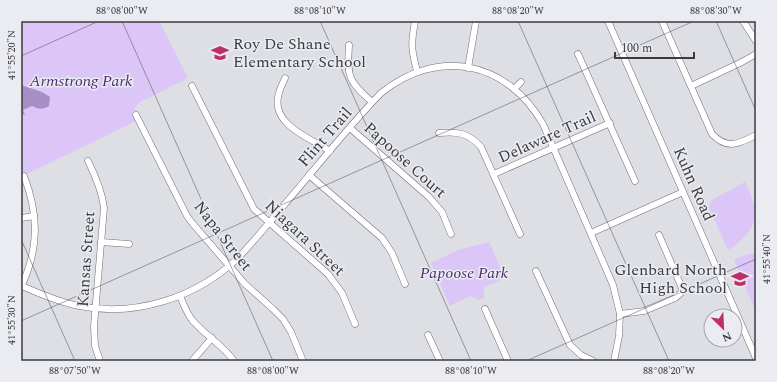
<svg xmlns="http://www.w3.org/2000/svg" width="777" height="382" viewBox="0 0 777 382" font-family="Spectral,serif">
	<rect width="100%" height="100%" fill="#dddfe5"/>
	<g fill="#dcc6f7">
		<polygon points="21,21 159,21 188,78 140,102 135,107 136,115 138,120 21,177"/>
		<path d="M745 182C761 213 758 231 728 250L709 208 712 200Z"/>
		<polygon points="489,242 505,278 484,287 484,297 479,300 470,296 450,306 431,263 458,250"/>
		<polygon points="748,254 756,254 756,308 754,307 734,260"/>
	</g>
	<path fill="#a78fc5" d="M21 85 42 92 50 97 49 106C42 110 38 109 32 106L23 110 25 115 21 114Z"/>
	<g fill="none" stroke-linecap="round" stroke-linejoin="round">
		<g stroke="#6e7075" stroke-width="7">
			<g id="street">
				<path d="M415 21C411 44 411 49 417 71"/>
				<polyline points="608,21 756,358"/>
				<path d="M662 21 712 134C727 150 739 144 756 135"/>
				<polyline points="743,21 756,41"/>
				<path d="M349 45C347 77 348 81 372 102"/>
				<polyline points="578,54 635,181"/>
				<polyline points="468,68 476,21"/>
				<path d="M285 78C283 83 280 88 279 93 269 124 310 138 330 151"/>
				<polyline points="192,86 254,209 328,274 342,293 355,324"/>
				<polyline points="691,86 742,62 756,54"/>
				<polyline points="515,88 521,82"/>
				<polyline points="136,115 187,216 193,224 245,284 273,309 283,319 291,332 303,361"/>
				<polyline points="350,128 429,197 442,212 451,234"/>
				<path d="M439 133C456 131 469 133 481 147L520 234"/>
				<path d="M88 161C96 177 102 191 104 208L94 326 95 346 100 361"/>
				<polyline points="494,174 610,123"/>
				<polyline points="309,175 382,238 392,253 405,284"/>
				<polyline points="21,218 34,216"/>
				<polyline points="591,233 683,192"/>
				<polyline points="101,242 129,244"/>
				<polyline points="536,271 570,345 581,355 593,361"/>
				<path d="M22 286C40 294 59 302 79 306 136 317 196 298 238 258 254 241 269 223 284 205 316 168 347 128 381 93 438 47 507 61 543 124L613 285 620 314 619 336 614 361"/>
				<path d="M21 287C39 249 39 215 24 176"/>
				<path d="M180 296C184 305 187 314 193 321 206 336 223 345 234 361"/>
				<polyline points="485,309 508,361"/>
				<polyline points="620,314 644,311 675,298 682,292 682,288 659,235"/>
				<polyline points="428,335 440,361"/>
				<polyline points="192,361 212,338"/>
			</g>
		</g>
		<use href="#street" stroke="#fff" stroke-width="6"/>
	</g>
	<path fill="none" stroke="#3b3b3e" stroke-width="1" stroke-opacity="0.45" d="M122 21 273 361M320 21 471 361M518 21 669 361M716 21 756 111M21 56 99 21M21 239 75 361M21 321 694 21M526 361 756 259"/>
	<defs>
		<g id="school-bare" transform="scale(1.38)"><path d="M0-5L7-2L0 1L-7-2ZM-4 1L0 2.5L4 1V4Q0 6-4 4Z" fill="#bc3067" stroke="#eaecf2" stroke-width="2.5" paint-order="stroke"/></g>
	</defs>
	<g fill-rule="evenodd">
		<use href="#school-bare" x="220" y="53"/>
		<use href="#school-bare" x="740" y="279"/>
	</g>
	<g text-anchor="middle" dominant-baseline="central" stroke-width="3" stroke-linejoin="round" paint-order="stroke">
		<g font-size="16" fill="#3b3b3e" stroke="#eaecf2" text-anchor="start">
			<text x="233" y="44">Roy De Shane<tspan x="233" dy="18">Elementary School</tspan></text>
			<text x="727" y="270" text-anchor="end">Glenbard North<tspan x="727" dy="18">High School</tspan></text>
		</g>
		<g font-size="16" font-style="italic" fill="#4f2d70" stroke="#eaecf2">
			<text x="81" y="81">Armstrong Park</text>
			<text x="464" y="273">Papoose Park</text>
		</g>
		<g font-size="16" fill="#3b3b3e" stroke="#eaecf2">
			<text transform="translate(325 137) rotate(-49)">Flint Trail</text>
			<text transform="translate(547 137) rotate(-24)">Delaware Trail</text>
			<text transform="translate(405 160) rotate(42)">Papoose Court</text>
			<text transform="translate(694 184) rotate(66)">Kuhn Road</text>
			<text transform="translate(223 236) rotate(52)">Napa Street</text>
			<text transform="translate(305 238) rotate(43)">Niagara Street</text>
			<text transform="translate(86 259) rotate(-86)">Kansas Street</text>
		</g>
	</g>
	<rect width="777" height="382" fill="none" stroke="#eaecf2" stroke-width="44"/>
	<g transform="translate(723 328) rotate(156)"><circle r="19" fill="#eaecf2" stroke="#a4a5aa"/>
	<path d="M0-3L7 15L0 10L-7 15Z" fill="#bc3067"/>
	<text y="-6" font-size="11" font-weight="bold" text-anchor="middle" fill="#3b3b3e">N</text>
	</g>
	<path d="M615 52v6h79v-6" fill="none" stroke="#3b3b3e" stroke-width="2"/>
	<text x="621" y="52" font-size="12" fill="#3b3b3e" stroke="#eaecf2" stroke-width="3" paint-order="stroke">100 m</text>
	<rect x="22" y="22" width="733" height="338" fill="none" stroke="#3b3b3e" stroke-width="1.5"/>
	<g font-size="10" text-anchor="middle" fill="#3b3b3e">
		<text x="122" y="14">88°08'00"W</text>
		<text x="320" y="14">88°08'10"W</text>
		<text x="518" y="14">88°08'20"W</text>
		<text x="716" y="14">88°08'30"W</text>
		<text transform="translate(11 55) rotate(-90)" y="4">41°55'20"N</text>
		<text transform="translate(766 259) rotate(-90)" y="4">41°55'40"N</text>
		<text transform="translate(11 320) rotate(-90)" y="4">41°55'30"N</text>
		<text x="75" y="374">88°07'50"W</text>
		<text x="273" y="374">88°08'00"W</text>
		<text x="471" y="374">88°08'10"W</text>
		<text x="669" y="374">88°08'20"W</text>
	</g>
</svg>
